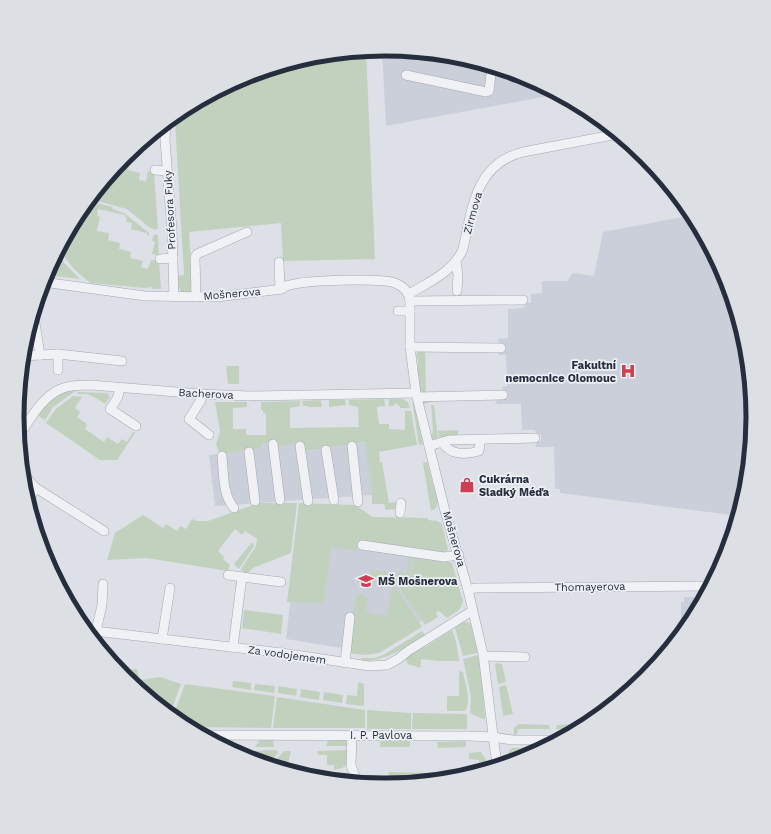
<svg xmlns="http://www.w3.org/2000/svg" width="771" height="834" viewBox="0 0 771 834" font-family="'Work Sans',sans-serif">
	<rect width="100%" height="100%" fill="#dde0e7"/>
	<g fill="#cbcfd9">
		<polygon points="382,49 458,56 527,77 559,94 386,126"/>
		<polygon points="693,215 726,276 747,345 754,417 747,489 739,516 560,493 560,489 555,489 554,447 535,447 537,443 541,441 541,435 536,433 535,430 522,430 521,404 495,404 498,399 508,398 508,392 503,390 502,387 507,386 506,355 498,355 499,351 506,350 505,345 499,344 498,339 508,338 508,309 524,308 526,303 531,303 531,294 542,293 542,281 567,281 573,273 594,276 603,232"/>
		<polygon points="304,442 307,451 366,442 372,495 215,506 209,455 261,448 261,444 268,443 294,444"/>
		<polygon points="299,524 428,527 434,555 433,613 373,653 286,639"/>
		<polygon points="684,597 705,597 692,622 681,635 681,602 684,602"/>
	</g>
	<g fill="#c2d1be">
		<polygon points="366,50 375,259 283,261 281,223 189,232 193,294 182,292 179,288 177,276 184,275 175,121 176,114 181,110 245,76 314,56"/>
		<polygon points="120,162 129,164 128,170 140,173 139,180 146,181 148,171 154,173 158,228 156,230 149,227 127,209 90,199"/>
		<path d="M88 201 113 207 112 209 124 213 149 233V240V236L147 235V233L131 229 132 223 126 222 127 217H125V215L98 209 97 216 100 217 97 231 109 233 108 240 120 243 119 249 131 252 130 258 143 261 141 267 148 269 151 260 159 261 161 289H153L151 287 145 288 91 283C78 274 66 262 60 248L79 212Z"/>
		<polygon points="157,234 158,236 159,255 152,254 155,242 152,241 153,236"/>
		<polygon points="58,252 65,264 80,279 46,275"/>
		<polygon points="419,351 425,351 426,393 420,391 419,379 418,378 418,359 416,355"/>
		<polygon points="226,366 239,366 239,384 228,384"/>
		<path d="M78 389 53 407 45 420 37 415C49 401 60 392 78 389Z"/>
		<polygon points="78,392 107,393 110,397 105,404 94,397 87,394 78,394"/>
		<polygon points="73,396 82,397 75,408 80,412 77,417 87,424 85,429 104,442 107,437 118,444 122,439 127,442 133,432 135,433 117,460 100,460 46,423 56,409"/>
		<polygon points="434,398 434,401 431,402 431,405 434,405 438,438 433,439 431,437 433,432 431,402 424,404 423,403 424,401"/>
		<polygon points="384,399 385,406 377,407 379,424 389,424 389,429 405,430 405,411 411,411 417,445 379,452 380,463 382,462 389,503 398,502 395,509 386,510 384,504 372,504 372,495 365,442 306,451 304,442 273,447 271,442 261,444 261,448 220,454 216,445 220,431 215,402 247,402 247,407 233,408 233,429 246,429 246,435 266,435 266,414 263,413 263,410 261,410 261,402 300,401 300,406 290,408 290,428 359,427 358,407 349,405 349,400"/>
		<polygon points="389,399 402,399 408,402 410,408 400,408 400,406 398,406 398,404 394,404 394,406 389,406"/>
		<polygon points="321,400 322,407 308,407 308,406 303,406 302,401"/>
		<polygon points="329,400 345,400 346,405 329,407"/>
		<polygon points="412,401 414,405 423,444 419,445"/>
		<polygon points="458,430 458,436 439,438 438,431"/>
		<polygon points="427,462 438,502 436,508 431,511 423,463"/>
		<polygon points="259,503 297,503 291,553 253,568 248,573 243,572 241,569 256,546 257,539 245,531 242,535 235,529 218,551 224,557 223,559 230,565 228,571 147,558 107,560 115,533 143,515 163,528 166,524 177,531 180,526 186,529 192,519 197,521 208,521"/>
		<polygon points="299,503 355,505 373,517 428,518 428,520 437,521 442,524 448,550 444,552 443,554 432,553 431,550 358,540 357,551 331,547 324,603 287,602"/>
		<polygon points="252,542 254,545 254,546 239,569 234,564"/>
		<path d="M409 557 412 558 410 575 398 585C393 579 384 581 376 580V582H370L371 570 407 574Z"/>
		<polygon points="414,558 432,561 433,558 443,559 443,561 452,563 463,602 459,610 447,618 439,611 436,613 438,617 425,625 399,587 411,576"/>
		<polygon points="392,585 396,588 422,627 379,653 365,655 348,653 356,594 365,595 365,597 368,598 366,611 369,611 369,614 387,616"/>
		<polygon points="244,610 283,615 281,634 242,628"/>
		<polygon points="468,622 471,625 477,651 477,653 463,656 455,628 461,623"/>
		<polygon points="452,630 456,641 459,661 438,661 421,659 420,668 408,664 406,660 407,657 424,645 425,647"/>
		<path d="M422 631 425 635C404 648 387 661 361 661V658H375L383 655Z"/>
		<polygon points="478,655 482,681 485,719 483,719 470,713 471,696 463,659"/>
		<polygon points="496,663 502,664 506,682 498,684 495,665"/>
		<polygon points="137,669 139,678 128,680 126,679 123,670"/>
		<path d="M459 671 463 672C465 682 472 703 465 711H447V696H459Z"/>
		<polygon points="160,677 181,684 170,714 140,690 140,680"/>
		<polygon points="233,681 251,683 251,690 232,687"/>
		<polygon points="358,682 364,684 364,706 346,704 347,695 357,696"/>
		<polygon points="185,684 275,696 271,728 187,727 174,717 175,711"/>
		<polygon points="255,684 275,686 274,693 254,690"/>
		<polygon points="506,685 513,714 503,716 499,687"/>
		<polygon points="278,686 297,689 296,696 278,693"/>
		<polygon points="301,689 320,692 319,700 300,697"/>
		<polygon points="324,692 343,695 342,703 323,700"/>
		<polygon points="277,697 365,710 365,728 273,728"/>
		<polygon points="367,710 411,713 411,729 367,729"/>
		<polygon points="413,713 467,714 467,729 412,729"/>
		<polygon points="587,723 587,725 580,729 556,729 557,725"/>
		<polygon points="519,724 549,725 550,729 518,729 517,734 514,736 514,728"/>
		<polygon points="260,740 273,740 274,746 274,747 255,747"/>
		<polygon points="345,740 349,746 326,746 328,741"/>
		<rect x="380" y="741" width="30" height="6"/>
		<polygon points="466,741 466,747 438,748 437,742"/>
		<polygon points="512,748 544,748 526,758 504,764 503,755 507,754"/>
		<polygon points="275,750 278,751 278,753 269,763 255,761 255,751"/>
		<polygon points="349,750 348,764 342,768 334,770 334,765 327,765 327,755 318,755 317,751"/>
		<polygon points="284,751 291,751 288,764 274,763"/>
		<polygon points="481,752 485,758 487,770 479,772 479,760 469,759 469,753"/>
		<polygon points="389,772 473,774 457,778 385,785 362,783 361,779 367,777 388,777"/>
	</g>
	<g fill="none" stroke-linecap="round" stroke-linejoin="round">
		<g stroke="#a2a7b1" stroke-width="10">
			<g id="minor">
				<polyline points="406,75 486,92 489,91 492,66"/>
				<polyline points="166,123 165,140 172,231 174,297"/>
				<polyline points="155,170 167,171"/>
				<polyline points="160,259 173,258"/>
				<polyline points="279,262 280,289"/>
				<polyline points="456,262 458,275 457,291"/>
				<path d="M43 282 145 296 217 297 282 289C284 287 287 285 290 285 306 280 380 278 395 283 403 286 409 292 410 301V347L416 393 445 511 468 590 483 654 495 751 498 766"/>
				<path d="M409 294C429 282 453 272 463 249 472 209 475 164 523 152L618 134"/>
				<polyline points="196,297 195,257 197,254 247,232"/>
				<polyline points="410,301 523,300"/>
				<polyline points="398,311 410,311"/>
				<polyline points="35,323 40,355"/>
				<polyline points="410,347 501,348"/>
				<polyline points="23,356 58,354 122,361"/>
				<polyline points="58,370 58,354"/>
				<path d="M119 388C120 396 115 402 110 409L136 426"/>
				<polyline points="201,394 201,400 189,419 209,435"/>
				<polyline points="417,397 503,395"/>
				<path d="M19 436C31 418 42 396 63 388 72 385 82 385 91 385L201 394 249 396 416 393"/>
				<path d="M442 442C450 455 465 455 479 451L480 442"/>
				<polyline points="273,444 280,500"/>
				<polyline points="300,446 308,501"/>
				<polyline points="352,446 358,502"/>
				<polyline points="429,446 449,440 535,438"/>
				<polyline points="326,450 334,500"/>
				<polyline points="249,452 255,501"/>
				<path d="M222 456C224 473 222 494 234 508"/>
				<polyline points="22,471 30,482 36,488 104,531"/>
				<polyline points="28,501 36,488"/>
				<polyline points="400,513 401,503"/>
				<polyline points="362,545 444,557 459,555"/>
				<polyline points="228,575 281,582"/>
				<polyline points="468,590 475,588 711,586"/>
				<polyline points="86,630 282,653 369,666 387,665 398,659 408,651 472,611"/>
				<polyline points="96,631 102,605 103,584"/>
				<polyline points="162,639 170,588"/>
				<polyline points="233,647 242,577"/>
				<polyline points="483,656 525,657"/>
				<polyline points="345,663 350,617"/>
				<polyline points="202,735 468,736 493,737 512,740 560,740"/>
				<polyline points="352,735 351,765 357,783"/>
			</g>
		</g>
		<use href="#minor" stroke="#eff1f5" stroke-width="9"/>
	</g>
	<defs>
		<g id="hospital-bare" transform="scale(1.2)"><path d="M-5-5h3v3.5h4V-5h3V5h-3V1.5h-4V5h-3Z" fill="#ce3f53" stroke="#eceff4" stroke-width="2.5" paint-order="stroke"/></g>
		<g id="shop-bare" transform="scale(1.2)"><path d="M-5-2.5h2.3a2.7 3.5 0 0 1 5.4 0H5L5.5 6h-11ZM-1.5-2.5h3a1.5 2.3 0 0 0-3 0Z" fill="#ce3f53" stroke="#eceff4" stroke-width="2.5" paint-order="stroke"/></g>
		<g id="school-bare" transform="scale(1.2)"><path d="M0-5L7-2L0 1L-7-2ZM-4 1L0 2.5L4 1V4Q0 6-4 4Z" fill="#ce3f53" stroke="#eceff4" stroke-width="2.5" paint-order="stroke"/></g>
	</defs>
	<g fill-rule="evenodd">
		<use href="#hospital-bare" x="628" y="371"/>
		<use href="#shop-bare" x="467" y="485"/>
		<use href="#school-bare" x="366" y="581"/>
	</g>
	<g text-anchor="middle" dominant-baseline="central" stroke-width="3.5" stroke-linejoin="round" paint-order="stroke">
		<g font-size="11" fill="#262e3d" stroke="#eceff4">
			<text transform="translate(170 210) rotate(-93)">Profesora Fuky</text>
			<text transform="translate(473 213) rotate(-74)">Zirmova</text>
			<text transform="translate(232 294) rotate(-5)">Mošnerova</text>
			<text transform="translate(206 394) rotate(3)">Bacherova</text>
			<text transform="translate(454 539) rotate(74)">Mošnerova</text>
			<text transform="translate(590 587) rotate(-1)">Thomayerova</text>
			<text transform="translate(287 655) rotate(8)">Za vodojemem</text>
			<text x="381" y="735">I. P. Pavlova</text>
		</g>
		<g font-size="11" font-weight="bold" fill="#262e3d" stroke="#eceff4" text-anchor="start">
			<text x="616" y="365" text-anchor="end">Fakultní<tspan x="616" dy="13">nemocnice Olomouc</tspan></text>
			<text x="479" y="479">Cukrárna<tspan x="479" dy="13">Sladký Méďa</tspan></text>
			<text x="378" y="581">MŠ Mošnerova</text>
		</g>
	</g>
	<path d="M0 0H771V834H0ZM24 417a361 361 0 1 1 722 0a361 361 0 1 1-722 0Z" fill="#dce0e5" fill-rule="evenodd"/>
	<path fill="none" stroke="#262e3d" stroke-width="5" d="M24 417a361 361 0 1 1 722 0a361 361 0 1 1-722 0Z"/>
</svg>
